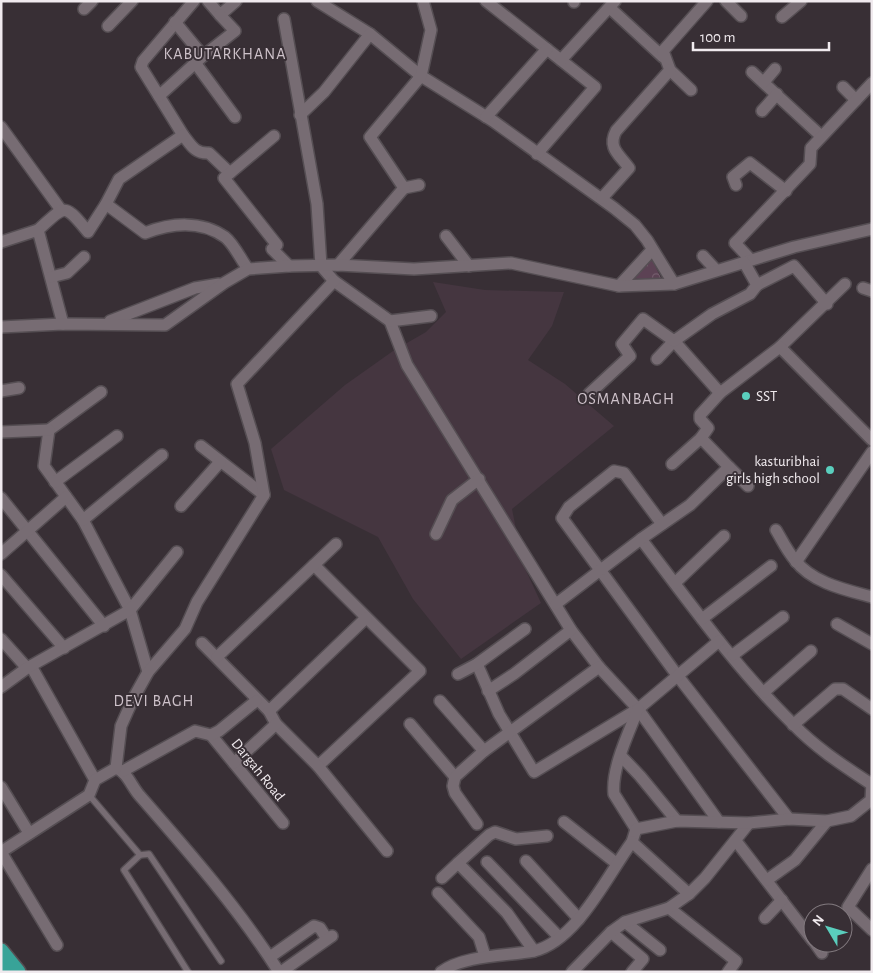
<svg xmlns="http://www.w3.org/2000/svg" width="873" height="973" viewBox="0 0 873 973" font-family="'Alegreya Sans',sans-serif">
	<defs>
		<pattern id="park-crowns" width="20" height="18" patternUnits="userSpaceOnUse" patternTransform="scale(1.25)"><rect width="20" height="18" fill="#5c4254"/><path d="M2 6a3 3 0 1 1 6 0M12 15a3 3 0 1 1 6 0" fill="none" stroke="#745d6d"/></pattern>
	</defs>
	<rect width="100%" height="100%" fill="#382f35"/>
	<polygon fill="#453640" points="433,282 485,290 564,292 552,326 528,360 565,384 614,426 512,509 523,564 541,603 461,659 413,599 378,537 284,490 271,449 345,385 393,351 426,332 446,312"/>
	<polygon fill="url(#park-crowns)" points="648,251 662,280 623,278"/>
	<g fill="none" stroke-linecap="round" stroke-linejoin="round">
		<g stroke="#554e53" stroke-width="8">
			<g id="service">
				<polyline points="89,795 140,855 149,854 221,961"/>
				<polyline points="140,855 124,870 188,972"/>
			</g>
		</g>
		<g stroke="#554e53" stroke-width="14">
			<g id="minor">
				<path d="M194 1 143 61 141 67 183 135 119 179 106 204 145 233C171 223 201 220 225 237 234 244 241 260 248 269"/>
				<polyline points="208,1 220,15 236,1"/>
				<polyline points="317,1 370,34 421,76 493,121 614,208 635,225 647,240 674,284"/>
				<polyline points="486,1 595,87 537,154"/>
				<polyline points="574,1 574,2"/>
				<polyline points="726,1 741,16"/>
				<polyline points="610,8 663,57"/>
				<polyline points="84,9 92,1"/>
				<polyline points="782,17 801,1"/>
				<polyline points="284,19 317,204 321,266 334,281 390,321 407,365 571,630 599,667 638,709 719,822"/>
				<polyline points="175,22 203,56"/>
				<polyline points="108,26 132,1"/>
				<polyline points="561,60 615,1"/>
				<polyline points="196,64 235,117"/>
				<polyline points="752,72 821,136"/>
				<polyline points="764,82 775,69"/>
				<polyline points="843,87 856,100"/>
				<polyline points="691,90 670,70 663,51 707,1"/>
				<polyline points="159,96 203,56 235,31 220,15"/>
				<polyline points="762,111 777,94"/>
				<polyline points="300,115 324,92 370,34"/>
				<polyline points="486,117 547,49"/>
				<polyline points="1,127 61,210"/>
				<path d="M183 135C191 145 195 154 209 153L230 173"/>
				<polyline points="274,136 224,178 277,245 272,249 289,266"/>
				<polyline points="736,185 733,177 750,163 786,191"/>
				<polyline points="404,188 419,185"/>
				<path d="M602 198 629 168C620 155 607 148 616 131L670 70"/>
				<path d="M38 230C65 206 63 201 88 232L106 204"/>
				<polyline points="446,236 469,266"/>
				<polyline points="1,242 38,230 63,324"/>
				<polyline points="703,256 716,270"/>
				<polyline points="750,259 735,243 738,240 810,164 811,148 872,83"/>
				<polyline points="338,265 404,188 370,137 421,76 431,30 423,1"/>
				<polyline points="51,277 67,273 84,257"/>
				<polyline points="757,285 794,266 827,304"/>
				<polyline points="619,286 652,250"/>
				<polyline points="863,288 872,291"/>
				<polyline points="110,321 195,288 219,284"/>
				<polyline points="390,321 431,316"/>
				<polyline points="1,327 63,324 165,325 224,283 248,269 289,266 338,265 414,269 511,263 619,286 674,284 794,247 872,229"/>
				<polyline points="780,347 845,284"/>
				<polyline points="657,359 674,341 720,393 780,347 872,440"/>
				<polyline points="1,391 19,388"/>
				<polyline points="101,392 49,430 44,466 83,520 130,610 148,672"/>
				<polyline points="589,394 630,356 622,344 643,319 674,341 712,314 750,294 757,285 744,262"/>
				<polyline points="1,432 49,430"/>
				<polyline points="201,446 264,495"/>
				<polyline points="672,464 701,438"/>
				<polyline points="729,467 748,486"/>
				<polyline points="55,482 117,436"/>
				<polyline points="1,498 104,626"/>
				<polyline points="181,506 220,462"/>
				<polyline points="83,520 162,455"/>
				<polyline points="662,524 624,473 614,471 569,507 562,518 677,675 789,819"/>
				<path d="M776 530C782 540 787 551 795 560 812 583 846 590 872 597"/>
				<polyline points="436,534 452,500 479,479"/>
				<path d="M641 539C689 602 736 668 793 724 816 748 844 766 871 784"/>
				<polyline points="1,554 66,497"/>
				<polyline points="796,562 872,452"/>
				<polyline points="314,565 420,671 318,766"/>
				<polyline points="1,575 64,648"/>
				<polyline points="675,583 724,536"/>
				<polyline points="556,604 641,539 690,505 729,467 701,438 708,428 700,419 700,415 720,393"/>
				<polyline points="702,619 771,566"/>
				<polyline points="837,624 872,644"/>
				<polyline points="1,639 27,668"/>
				<polyline points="202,643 269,711 276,724 318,766 387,851"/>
				<polyline points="733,655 783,617"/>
				<polyline points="217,657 336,544"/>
				<polyline points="477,664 499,714 534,772 638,709 719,641"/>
				<polyline points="31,666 95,780"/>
				<polyline points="458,674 477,664 525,629"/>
				<polyline points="1,687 27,668 130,610 177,552"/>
				<polyline points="488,691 514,674 571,630"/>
				<polyline points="764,692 811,651"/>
				<polyline points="440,701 484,751"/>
				<polyline points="269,711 366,618"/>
				<polyline points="410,724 455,777"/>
				<polyline points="793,725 835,689 843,689 872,709"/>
				<polyline points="211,735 283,823"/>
				<polyline points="621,756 640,776 677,821"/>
				<polyline points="234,763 276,724"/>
				<path d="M116 768C128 773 131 786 140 796 189 852 239 909 279 972"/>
				<polyline points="123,771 195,731 211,735 219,731 256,701"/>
				<polyline points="1,787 29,833"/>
				<polyline points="564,822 616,863"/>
				<polyline points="477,824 455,793 453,786 455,777 484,751 599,667"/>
				<path d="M636 829 614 794C611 769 629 732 638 709"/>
				<polyline points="736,841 813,941"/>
				<polyline points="1,852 89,795 95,780 116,768 121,726 133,699 148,672 185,629 197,602 264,495 255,443 237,384 334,281"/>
				<polyline points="1,852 57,945"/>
				<polyline points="526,861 579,919"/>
				<polyline points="487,862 559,937"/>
				<polyline points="458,863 489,835 495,832 516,839 547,836"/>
				<polyline points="872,869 848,907 872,930"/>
				<polyline points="442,878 458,863 507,913 534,951"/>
				<polyline points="767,880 795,860 827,821"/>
				<polyline points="438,893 479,937 485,956"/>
				<polyline points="689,894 705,878 749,823"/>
				<polyline points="669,908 736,961 728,972"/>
				<polyline points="765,918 782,900"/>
				<polyline points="625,922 660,950"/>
				<polyline points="611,932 643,959 632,972"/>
				<polyline points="815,943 822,953"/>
				<polyline points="270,957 314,926 320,928 327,939"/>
				<polyline points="281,972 332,936"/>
				<path d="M441 972C464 955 507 956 534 951 577 941 608 874 632 842L636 829 677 821 749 823 789 819 827 821 851 816 871 800 872 782"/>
				<polyline points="572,972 611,932 625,922 669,908 689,894 632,842"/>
			</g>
		</g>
		<g stroke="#554e53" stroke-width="18">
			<g id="trunk">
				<polyline points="1,951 18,972"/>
				<polyline points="1,969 3,972"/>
			</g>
		</g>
		<use href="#service" stroke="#776c73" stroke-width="5.5"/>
		<use href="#minor" stroke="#776c73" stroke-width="11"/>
		<use href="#trunk" stroke="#38a398" stroke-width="15"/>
	</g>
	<g fill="#5acebd" stroke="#382f35" stroke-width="2">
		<circle cx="746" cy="396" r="5"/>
		<circle cx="830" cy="470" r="5"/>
	</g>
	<g text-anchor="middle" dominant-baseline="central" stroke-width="4" stroke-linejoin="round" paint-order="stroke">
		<g font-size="15" fill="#f0eaee" stroke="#382f35" text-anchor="start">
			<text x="756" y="396">SST</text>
			<text x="820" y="461" text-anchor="end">kasturibhai<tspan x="820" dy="17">girls high school</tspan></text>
		</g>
		<g font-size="15" fill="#f0eaee" stroke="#382f35">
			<text transform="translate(258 770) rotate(51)">Dargah Road</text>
		</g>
		<g font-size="16" letter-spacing="1" fill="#cec2ca" stroke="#382f35">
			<text x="225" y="54">KABUTARKHANA</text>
			<text x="626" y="399">OSMANBAGH</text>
			<text x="154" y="701">DEVI BAGH</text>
		</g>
	</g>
	<rect width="873" height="973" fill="none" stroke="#f0eaee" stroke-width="5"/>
	<g transform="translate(828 928) rotate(308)"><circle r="24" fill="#382f35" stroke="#827a7f"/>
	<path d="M0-4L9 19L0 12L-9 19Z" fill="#5acebd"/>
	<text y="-8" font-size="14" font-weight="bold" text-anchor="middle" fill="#f0eaee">N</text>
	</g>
	<path d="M693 42v8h136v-8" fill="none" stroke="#f0eaee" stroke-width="2.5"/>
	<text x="700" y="42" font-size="15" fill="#f0eaee" stroke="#382f35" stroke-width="4" paint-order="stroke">100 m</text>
</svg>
